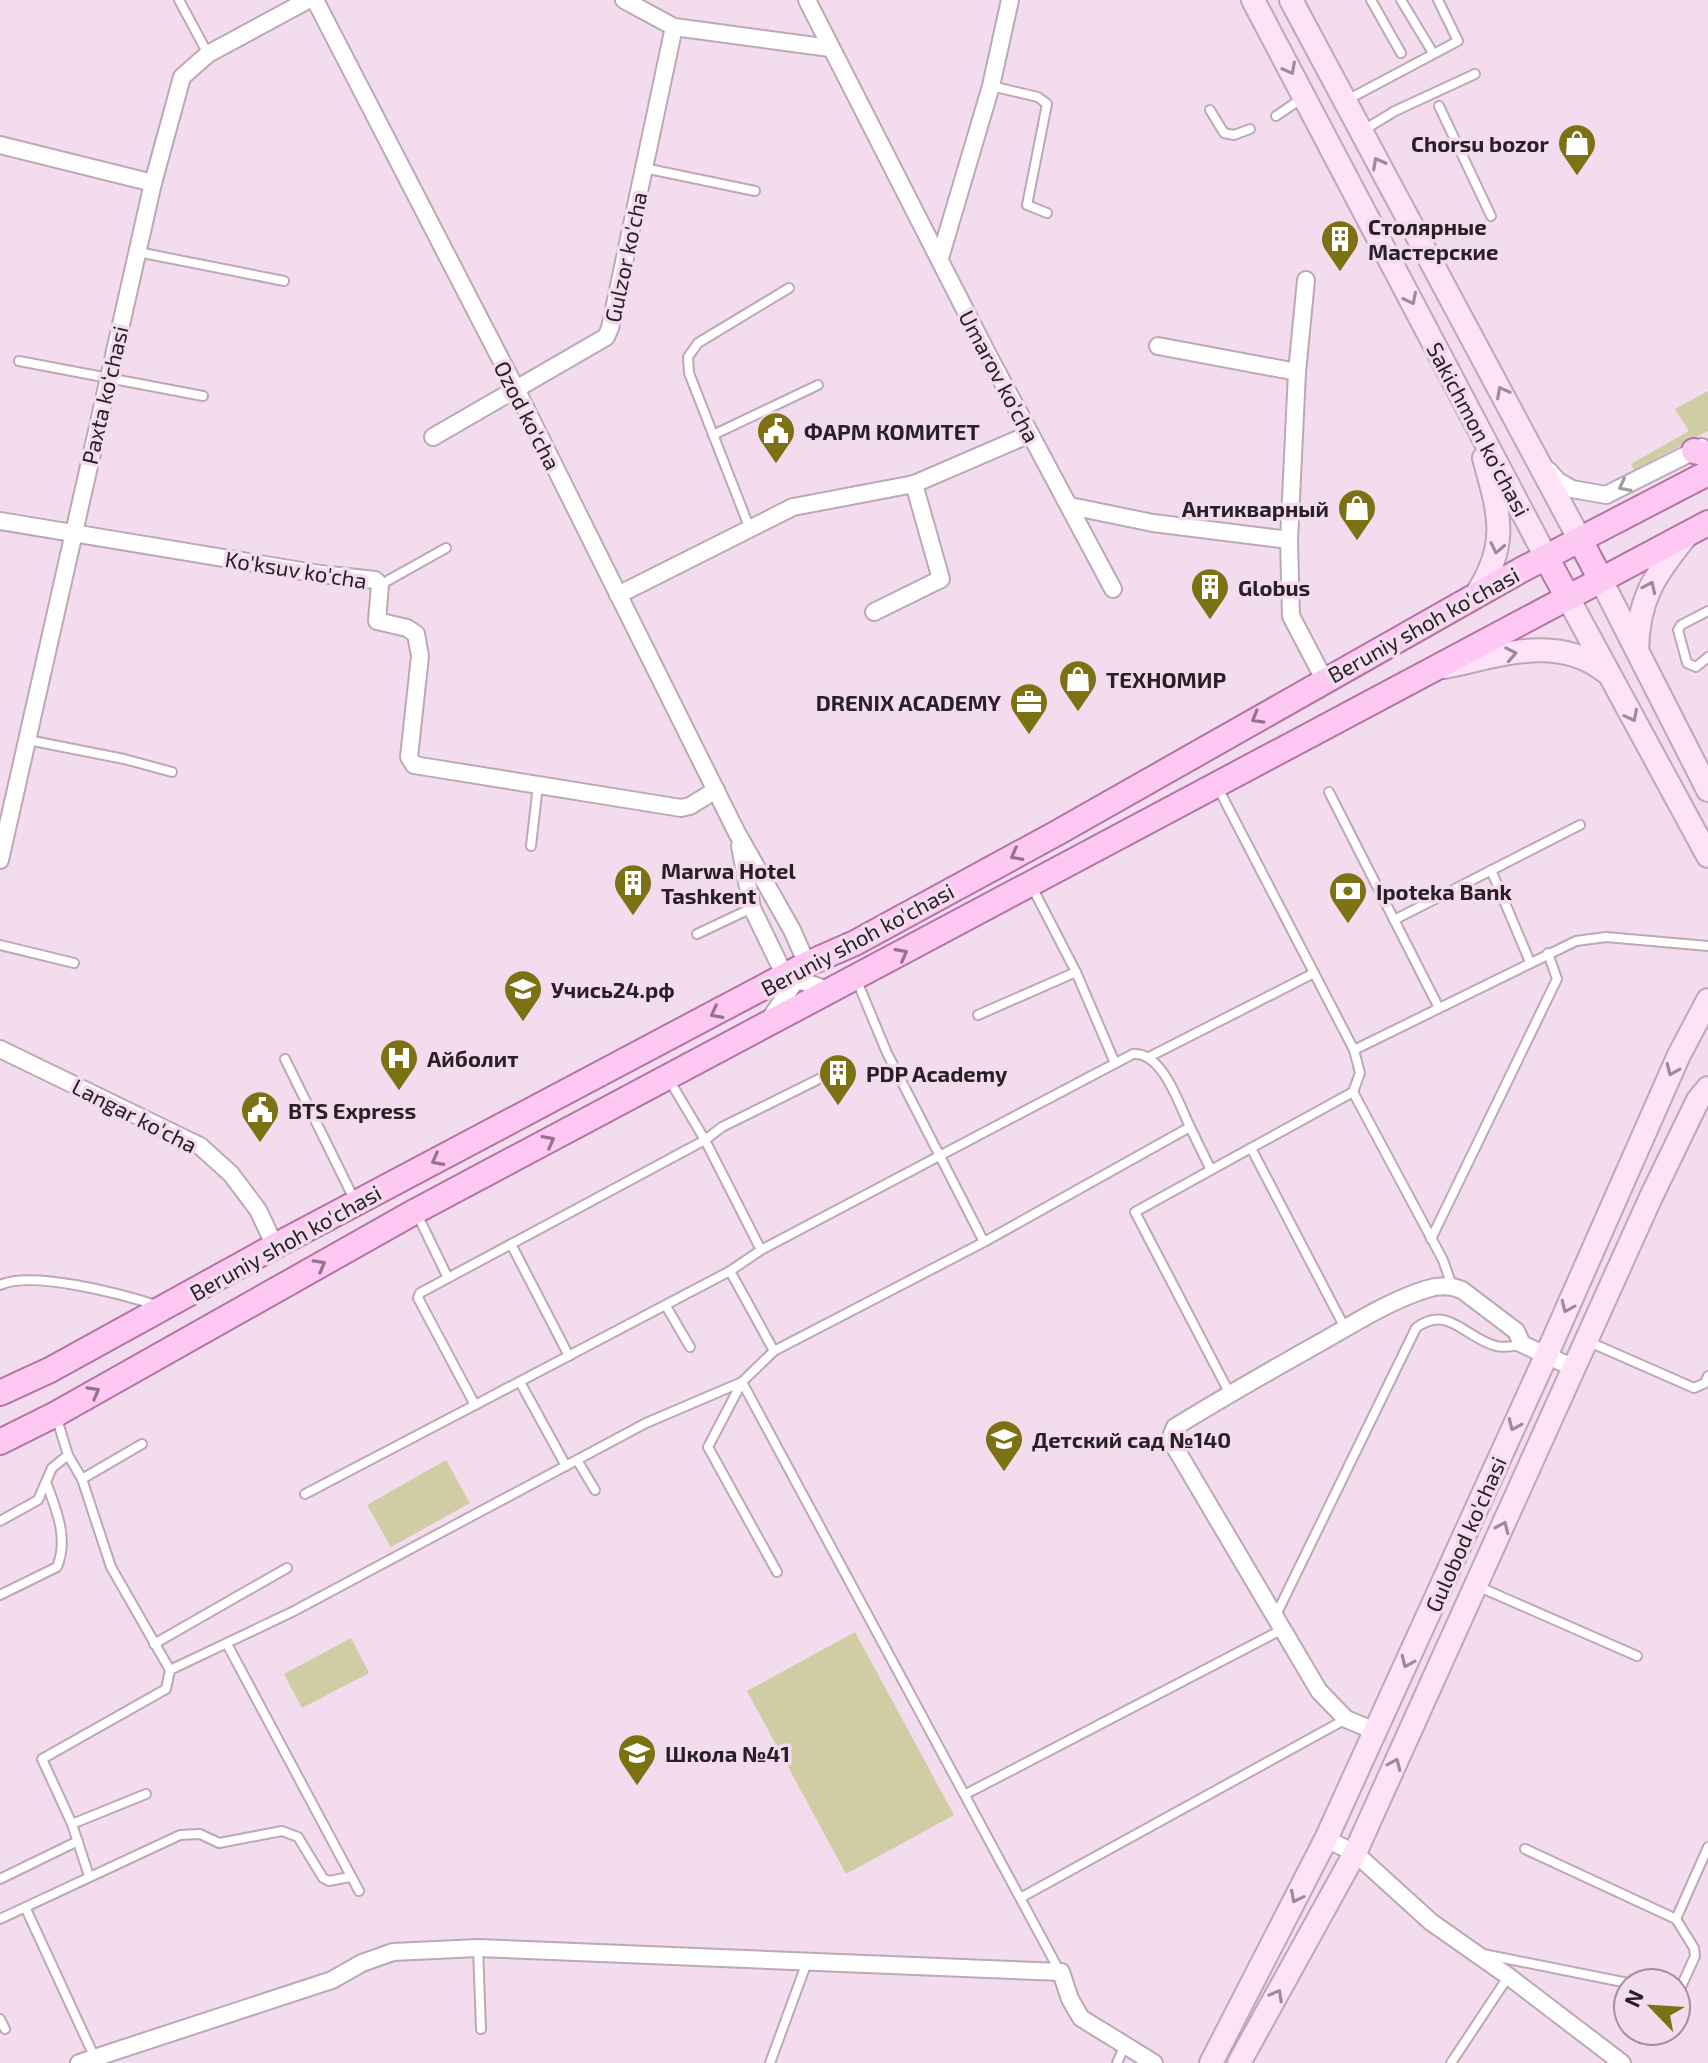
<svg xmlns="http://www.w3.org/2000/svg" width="1708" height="2063" viewBox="0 0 1708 2063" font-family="'Exo 2',sans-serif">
	<rect width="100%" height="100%" fill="#f3dced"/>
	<g fill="#d0cca4">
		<polygon points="1708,391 1708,431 1634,470 1631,464 1689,431 1675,409"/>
		<polygon points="446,1460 470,1503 391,1547 367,1505"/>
		<polygon points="855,1632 954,1815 846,1874 747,1691"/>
		<polygon points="351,1638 369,1673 302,1708 284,1674"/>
	</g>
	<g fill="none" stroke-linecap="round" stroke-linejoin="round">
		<g stroke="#bda8b8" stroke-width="12">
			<g id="lane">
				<polyline points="179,0 208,54"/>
				<polyline points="1371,0 1401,53"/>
				<polyline points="1401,0 1433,53"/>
				<polyline points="991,86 1038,97 1047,104 1027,205 1047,213"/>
				<polyline points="1345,101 1458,41 1438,0"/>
				<polyline points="1439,106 1491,216"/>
				<polyline points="1210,110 1224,133 1234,135 1250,129"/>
				<polyline points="1276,116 1304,97"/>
				<polyline points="1362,131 1395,111 1475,74"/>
				<polyline points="644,168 755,191"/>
				<polyline points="138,252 284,281"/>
				<polyline points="19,361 203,396"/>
				<polyline points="713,435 818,385"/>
				<polyline points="750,529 689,373 688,357 698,343 789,288"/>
				<polyline points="380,585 446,548"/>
				<polyline points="1708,611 1681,625 1678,630 1687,663 1696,667 1708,657"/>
				<polyline points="28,740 124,759 172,772"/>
				<polyline points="1218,788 1354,1050"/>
				<polyline points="1329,792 1439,1008"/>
				<polyline points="531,846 538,785"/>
				<polyline points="1491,870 1530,962"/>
				<polyline points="1032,887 1076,972 1115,1063"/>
				<polyline points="1394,920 1580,825"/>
				<polyline points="697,934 752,908"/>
				<polyline points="0,945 74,963"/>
				<polyline points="857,981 887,1053 984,1242"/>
				<polyline points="978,1015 1076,972"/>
				<polyline points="1149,1057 1314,973"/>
				<polyline points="285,1059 354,1199"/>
				<polyline points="668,1078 705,1140 722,1127 829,1074"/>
				<polyline points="1353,1092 1443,1260 1452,1286"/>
				<polyline points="1251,1148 1345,1328"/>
				<polyline points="1211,1170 1135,1212 1230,1394"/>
				<polyline points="416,1212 448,1278"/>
				<polyline points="1431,1239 1557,979 1548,953"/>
				<polyline points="511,1244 569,1356"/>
				<path d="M761 1250 705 1140 420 1293 418 1298 475 1405 730 1271 761 1250 1133 1054C1162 1051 1179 1104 1190 1127"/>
				<polyline points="730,1271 774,1351 742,1382 1060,1972"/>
				<path d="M0 1285C32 1270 121 1294 156 1305"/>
				<polyline points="666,1306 690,1347"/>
				<polyline points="1587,1341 1694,1388 1705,1383 1708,1376"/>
				<polyline points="774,1351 984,1242 1190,1127 1211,1170 1353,1092 1360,1073 1354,1050 1576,941 1606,937 1708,946"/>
				<polyline points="520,1382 566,1466"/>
				<polyline points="68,1455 82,1479 142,1444"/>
				<polyline points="577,1460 595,1490"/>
				<polyline points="82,1479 111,1567 170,1670 166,1689 42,1759 72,1824 89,1876"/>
				<polyline points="305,1494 475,1405"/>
				<polyline points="0,1521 38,1500 52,1468 68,1455 56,1416"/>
				<polyline points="1477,1586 1637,1656"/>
				<path d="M0 1595 57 1567C69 1538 56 1509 46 1482"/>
				<path d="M1276 1615 1416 1328C1448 1304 1465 1338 1496 1346 1504 1348 1514 1346 1521 1345"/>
				<polyline points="154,1644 287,1568"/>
				<polyline points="227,1644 359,1891"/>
				<polyline points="170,1670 294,1611 646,1423 742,1382 708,1447 777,1572"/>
				<polyline points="966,1794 1281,1630"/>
				<polyline points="72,1824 146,1794"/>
				<polyline points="1525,1849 1676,1919 1694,1948 1695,1956 1680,1989 1676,1990"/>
				<polyline points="0,1879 78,1841"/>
				<polyline points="1022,1897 1346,1719"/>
				<polyline points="26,1909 94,2056"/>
				<polyline points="0,1919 180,1835 200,1834 219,1843 282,1831 298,1837 323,1878 329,1881 350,1877"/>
				<polyline points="1676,1919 1708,1847"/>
				<polyline points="478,1948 481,2029"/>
				<polyline points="1483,1954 1628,1983"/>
				<polyline points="0,2019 5,2029"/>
				<polyline points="770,2063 807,1962"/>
				<polyline points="1117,2063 1125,2045"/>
				<polyline points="1451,2063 1508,1977"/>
			</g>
		</g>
		<g stroke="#bda8b8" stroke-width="20">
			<g id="street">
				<polyline points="315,0 516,389 737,833 792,930 807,964 769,1020"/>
				<polyline points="624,0 674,27 830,48"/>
				<polyline points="807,0 987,353 1113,589"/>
				<polyline points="0,145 153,183"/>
				<polyline points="940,258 991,86 1010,0"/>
				<polyline points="1306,280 1297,372 1289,540 1291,616 1324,679"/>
				<polyline points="1158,346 1297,372"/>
				<polyline points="433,437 606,337 610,328 674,27"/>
				<polyline points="1548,470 1558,481 1572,489 1606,495 1702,447"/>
				<polyline points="1070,506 1153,523 1289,540"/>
				<polyline points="0,521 320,574 375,580 380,585 377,621 407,628 416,634 420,656 409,757 414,765 681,808 690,806 716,790"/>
				<polyline points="618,595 793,507 914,484"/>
				<polyline points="874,612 941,579 914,484 1030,434"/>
				<polyline points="740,846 752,908 785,976 832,991"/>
				<polyline points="0,860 153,183 182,77 208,54 308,0"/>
				<polyline points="0,1049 200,1146 231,1174 258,1210 275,1246"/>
				<path d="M1375 1731 1346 1719 1319 1691 1170 1439 1175 1427C1224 1397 1273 1369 1323 1341 1356 1322 1391 1300 1427 1289 1440 1285 1450 1285 1462 1290L1516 1331 1522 1344 1574 1368"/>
				<polyline points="1326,1839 1355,1853 1431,1922 1508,1976 1622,2063"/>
				<polyline points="79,2063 332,1980 362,1963 393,1952 478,1948 1061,1972 1070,1999 1081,2018 1154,2063"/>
			</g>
		</g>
		<g stroke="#bda8b8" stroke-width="26">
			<g id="secondary">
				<polyline points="1253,0 1546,557"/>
				<polyline points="1291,0 1580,540"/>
				<polyline points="1601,580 1708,790"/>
				<path d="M1476 595C1510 543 1499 513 1484 458"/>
				<polyline points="1568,598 1708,856"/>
				<path d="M1637 650C1638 599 1655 574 1687 535"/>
				<path d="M1444 667C1499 656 1558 633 1606 672"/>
				<polyline points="1211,2063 1326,1839 1547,1354 1679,1055 1708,1000"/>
				<polyline points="1239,2063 1355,1853 1651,1197 1698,1100 1708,1088"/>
			</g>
		</g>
		<g stroke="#b275a5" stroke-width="28">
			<g id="primary">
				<polyline points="1694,451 1708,454"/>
				<polyline points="1580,540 1601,580"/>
				<polyline points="1546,557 1568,598"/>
				<polyline points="0,1393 50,1370 275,1246 807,964 855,943 1057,833 1523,569 1708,473"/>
				<polyline points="0,1442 56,1414 416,1211 1708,523"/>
			</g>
		</g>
		<use href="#lane" stroke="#fff" stroke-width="8"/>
		<use href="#street" stroke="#fff" stroke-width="16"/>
		<use href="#secondary" stroke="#fee3f8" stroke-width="22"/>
		<use href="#primary" stroke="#fdc8f2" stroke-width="24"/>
	</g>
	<defs><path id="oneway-chevron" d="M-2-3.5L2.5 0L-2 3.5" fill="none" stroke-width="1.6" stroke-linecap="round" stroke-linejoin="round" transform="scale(2)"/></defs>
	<g stroke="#9e8b9a">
		<use href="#oneway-chevron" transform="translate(1290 69) rotate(62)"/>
		<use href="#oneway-chevron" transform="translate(1378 163) rotate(-118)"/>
		<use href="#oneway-chevron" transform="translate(1411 299) rotate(63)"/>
		<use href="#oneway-chevron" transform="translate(1502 392) rotate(-118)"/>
		<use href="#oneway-chevron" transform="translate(1497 548) rotate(102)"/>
		<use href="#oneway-chevron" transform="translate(1650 587) rotate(-65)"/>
		<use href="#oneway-chevron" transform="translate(1511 654) rotate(-11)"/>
		<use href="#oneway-chevron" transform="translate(1632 716) rotate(63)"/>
		<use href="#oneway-chevron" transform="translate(1672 1070) rotate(114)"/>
		<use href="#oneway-chevron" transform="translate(1567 1307) rotate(114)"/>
		<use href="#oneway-chevron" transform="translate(1514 1425) rotate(114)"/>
		<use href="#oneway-chevron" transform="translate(1503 1527) rotate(-66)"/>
		<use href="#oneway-chevron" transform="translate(1407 1662) rotate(114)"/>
		<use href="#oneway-chevron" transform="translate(1395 1764) rotate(-66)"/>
		<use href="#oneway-chevron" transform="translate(1296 1897) rotate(117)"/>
		<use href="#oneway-chevron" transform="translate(1277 1995) rotate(-61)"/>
	</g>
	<use stroke="#9f9b9e" href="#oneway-chevron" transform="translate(1624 486) rotate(153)"/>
	<g stroke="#93748c">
		<use href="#oneway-chevron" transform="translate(1257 718) rotate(150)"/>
		<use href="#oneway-chevron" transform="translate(1016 855) rotate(152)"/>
		<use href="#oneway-chevron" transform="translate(902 954) rotate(-28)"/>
		<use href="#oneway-chevron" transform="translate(716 1013) rotate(152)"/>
		<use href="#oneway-chevron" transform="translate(549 1141) rotate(-28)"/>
		<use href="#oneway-chevron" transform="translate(437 1160) rotate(152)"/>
		<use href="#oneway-chevron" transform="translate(320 1265) rotate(-29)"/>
		<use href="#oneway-chevron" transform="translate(94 1392) rotate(-29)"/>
	</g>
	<defs>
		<g id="shop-pin" transform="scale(2)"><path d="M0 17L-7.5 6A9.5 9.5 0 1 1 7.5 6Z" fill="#7d7213" stroke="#f3dced"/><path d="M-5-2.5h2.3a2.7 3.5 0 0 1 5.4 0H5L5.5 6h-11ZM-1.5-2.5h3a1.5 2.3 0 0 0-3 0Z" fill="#fff"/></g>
		<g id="building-pin" transform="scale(2)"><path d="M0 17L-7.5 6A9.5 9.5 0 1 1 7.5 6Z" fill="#7d7213" stroke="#f3dced"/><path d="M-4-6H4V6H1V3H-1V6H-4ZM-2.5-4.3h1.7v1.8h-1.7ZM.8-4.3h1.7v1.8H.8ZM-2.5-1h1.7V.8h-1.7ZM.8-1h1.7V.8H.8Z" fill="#fff"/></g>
		<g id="civic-pin" transform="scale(2)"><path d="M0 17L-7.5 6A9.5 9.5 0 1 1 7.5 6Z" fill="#7d7213" stroke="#f3dced"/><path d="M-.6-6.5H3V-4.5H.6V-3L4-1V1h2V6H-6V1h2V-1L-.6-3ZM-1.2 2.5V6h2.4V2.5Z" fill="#fff"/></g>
		<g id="office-pin" transform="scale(2)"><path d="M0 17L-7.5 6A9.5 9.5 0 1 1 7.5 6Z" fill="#7d7213" stroke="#f3dced"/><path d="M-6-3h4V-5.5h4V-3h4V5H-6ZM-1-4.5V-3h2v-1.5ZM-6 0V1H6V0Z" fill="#fff"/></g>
		<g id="bank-pin" transform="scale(2)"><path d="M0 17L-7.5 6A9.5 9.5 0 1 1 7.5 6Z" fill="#7d7213" stroke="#f3dced"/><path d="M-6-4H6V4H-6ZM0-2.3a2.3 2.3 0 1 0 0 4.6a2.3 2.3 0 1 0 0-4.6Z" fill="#fff"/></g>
		<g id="university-pin" transform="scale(2)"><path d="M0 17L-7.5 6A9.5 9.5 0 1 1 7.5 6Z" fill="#7d7213" stroke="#f3dced"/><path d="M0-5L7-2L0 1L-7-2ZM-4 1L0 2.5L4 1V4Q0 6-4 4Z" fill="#fff"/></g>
		<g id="hospital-pin" transform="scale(2)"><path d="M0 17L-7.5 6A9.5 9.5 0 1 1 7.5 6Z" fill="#7d7213" stroke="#f3dced"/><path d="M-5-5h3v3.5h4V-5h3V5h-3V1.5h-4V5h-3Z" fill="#fff"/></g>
		<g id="school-pin" transform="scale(2)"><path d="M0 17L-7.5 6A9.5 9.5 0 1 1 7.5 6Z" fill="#7d7213" stroke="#f3dced"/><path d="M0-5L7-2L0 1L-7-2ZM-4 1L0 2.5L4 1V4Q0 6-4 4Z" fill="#fff"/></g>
	</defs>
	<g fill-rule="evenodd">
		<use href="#shop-pin" x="1577" y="143"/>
		<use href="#building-pin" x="1340" y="239"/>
		<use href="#civic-pin" x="776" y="431"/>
		<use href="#shop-pin" x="1357" y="508"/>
		<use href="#building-pin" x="1210" y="587"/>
		<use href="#shop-pin" x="1078" y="679"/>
		<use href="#office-pin" x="1029" y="702"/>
		<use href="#building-pin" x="633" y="883"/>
		<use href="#bank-pin" x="1348" y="891"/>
		<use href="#university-pin" x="523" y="989"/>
		<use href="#hospital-pin" x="399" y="1058"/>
		<use href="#building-pin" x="838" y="1073"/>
		<use href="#civic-pin" x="260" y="1110"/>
		<use href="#school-pin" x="1004" y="1439"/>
		<use href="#school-pin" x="637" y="1753"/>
	</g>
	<g text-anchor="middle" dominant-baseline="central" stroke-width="7" stroke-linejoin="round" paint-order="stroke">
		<g font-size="22" font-weight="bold" fill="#292027" stroke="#f3dced" text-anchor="start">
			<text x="1549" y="143" text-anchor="end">Chorsu bozor</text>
			<text x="1368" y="226">Столярные<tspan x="1368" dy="25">Мастерские</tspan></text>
			<text x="804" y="431">ФАРМ КОМИТЕТ</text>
			<text x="1329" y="508" text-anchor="end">Антикварный</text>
			<text x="1238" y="587">Globus</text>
			<text x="1106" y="679">ТЕХНОМИР</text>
			<text x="1001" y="702" text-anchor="end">DRENIX ACADEMY</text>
			<text x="661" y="870">Marwa Hotel<tspan x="661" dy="25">Tashkent</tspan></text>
			<text x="1376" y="891">Ipoteka Bank</text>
			<text x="551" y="989">Учись24.рф</text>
			<text x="427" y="1058">Айболит</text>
			<text x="866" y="1073">PDP Academy</text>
			<text x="288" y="1110">BTS Express</text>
			<text x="1032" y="1439">Детский сад №140</text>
			<text x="665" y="1753">Школа №41</text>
		</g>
		<g font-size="22" fill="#292027" stroke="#f3dced">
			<text transform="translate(625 257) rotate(-78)">Gulzor ko'cha</text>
			<text transform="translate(1000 376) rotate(62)">Umarov ko'cha</text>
			<text transform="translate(104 395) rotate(-77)">Paxta ko‘chasi</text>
			<text transform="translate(528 415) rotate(63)">Ozod ko'cha</text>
			<text transform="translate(1479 429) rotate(62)">Sakichmon ko'chasi</text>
			<text transform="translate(296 569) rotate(9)">Ko'ksuv ko'cha</text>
			<text transform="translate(1423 624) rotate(-29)">Beruniy shoh ko'chasi</text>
			<text transform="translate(857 939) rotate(-28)">Beruniy shoh ko'chasi</text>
			<text transform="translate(135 1115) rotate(27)">Langar ko'cha</text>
			<text transform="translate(285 1242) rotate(-29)">Beruniy shoh ko'chasi</text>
			<text transform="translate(1465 1534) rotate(-66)">Gulobod ko'chasi</text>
		</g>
	</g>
	<g transform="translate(1652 2007) rotate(295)"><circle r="38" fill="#f3dced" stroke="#a2919e" stroke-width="2"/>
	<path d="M0-6L14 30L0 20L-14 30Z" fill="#7d7213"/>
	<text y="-12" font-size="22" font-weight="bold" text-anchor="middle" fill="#292027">N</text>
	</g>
</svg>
